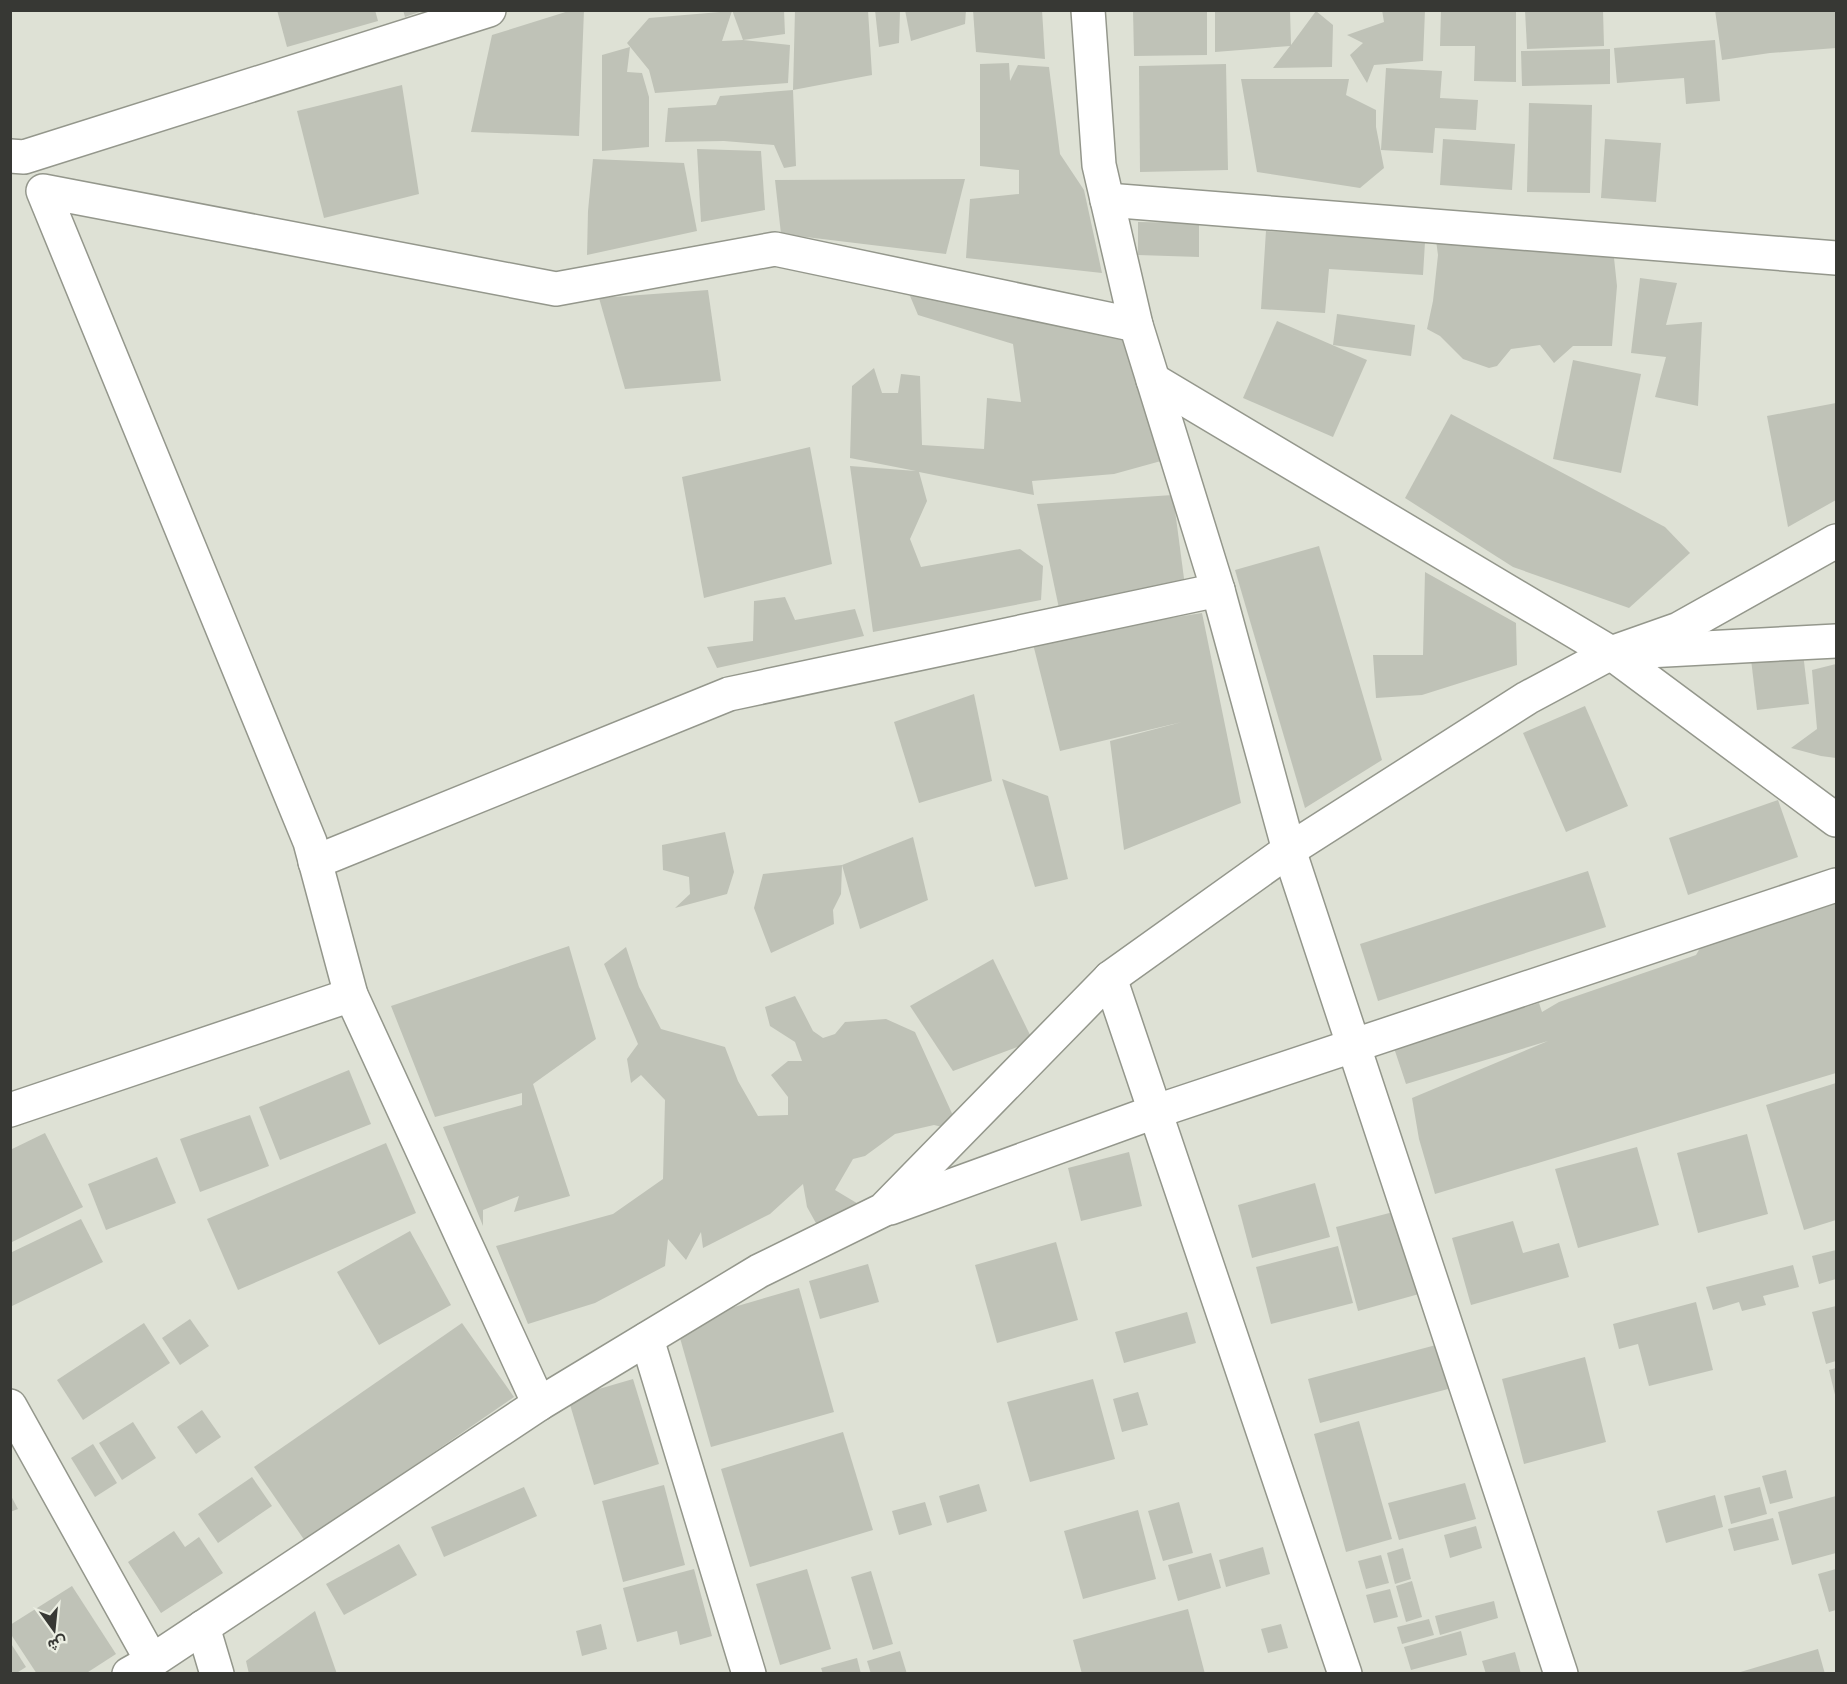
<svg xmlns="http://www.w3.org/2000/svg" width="1847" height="1684" viewBox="0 0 1847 1684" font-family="Inter,Vazirmatn,sans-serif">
	<rect width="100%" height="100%" fill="#dee1d5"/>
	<g fill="#bfc2b7">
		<polygon points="277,10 375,10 378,21 287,47"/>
		<polygon points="403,10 422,10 422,11 405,17"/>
		<polygon points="572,10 584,10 579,136 471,132 492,35"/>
		<polygon points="732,10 784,10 785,34 743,40"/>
		<polygon points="795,10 868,10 872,75 793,90"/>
		<polygon points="875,10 900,10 899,43 879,47"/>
		<polygon points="905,10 966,10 965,24 911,41"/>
		<polygon points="973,10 1042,10 1045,59 976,52"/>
		<polygon points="1133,10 1207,10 1207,55 1134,56"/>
		<polygon points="1215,10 1290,10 1291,45 1316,11 1333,25 1332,67 1273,68 1290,46 1215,52"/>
		<polygon points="1382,10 1425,10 1423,61 1374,65 1367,83 1350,55 1363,43 1347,35 1384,22"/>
		<polygon points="1441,10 1516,10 1516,82 1474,81 1475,46 1440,46"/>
		<polygon points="1525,10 1603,10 1604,46 1527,49"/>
		<polygon points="1715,10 1836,10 1836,48 1770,53 1722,60"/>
		<polygon points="732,11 722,41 743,40 790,45 788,83 655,93 649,70 627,43 649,18"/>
		<polygon points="1715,40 1720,101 1686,104 1684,78 1617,83 1614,48"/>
		<polygon points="630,47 627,72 642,73 649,97 649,147 602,151 602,55"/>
		<polygon points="1610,49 1610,84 1522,86 1521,51"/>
		<polygon points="1009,63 1010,81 1018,65 1049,67 1060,154 1084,190 1102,273 966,258 970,199 1019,194 1019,170 980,166 980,64"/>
		<polygon points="1226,64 1228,170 1140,172 1139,66"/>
		<polygon points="1386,68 1442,71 1440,98 1478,100 1476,130 1435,128 1433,153 1381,150"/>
		<polygon points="1241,79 1349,79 1346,95 1376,110 1376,127 1384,168 1360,188 1257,172"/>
		<polygon points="402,85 419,194 324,218 297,111"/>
		<polygon points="793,90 796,166 784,168 774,145 724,141 665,142 668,108 716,105 720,96"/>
		<polygon points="1529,103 1592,105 1590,193 1527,192"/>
		<polygon points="1443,139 1515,144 1512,190 1440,185"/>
		<polygon points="1605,139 1661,143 1656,202 1601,198"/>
		<polygon points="697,149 761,151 765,210 701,222"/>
		<polygon points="593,159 684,163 697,231 587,255 588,211"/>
		<polygon points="965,179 946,254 781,234 775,180"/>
		<polygon points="1138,222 1199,223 1199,257 1138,255"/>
		<polygon points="1266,231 1425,242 1423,275 1329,269 1325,313 1261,309"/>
		<polygon points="1435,233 1575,244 1614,258 1617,286 1612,346 1573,346 1554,363 1540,345 1511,349 1497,366 1489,368 1463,359 1440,336 1427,329 1433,301 1438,255"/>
		<polygon points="1640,278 1677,283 1666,325 1702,322 1698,406 1655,397 1666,357 1631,353"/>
		<polygon points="905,284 1127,334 1161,461 1114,474 1032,481 1034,495 919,472 927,501 910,539 921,567 1020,549 1043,566 1041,600 873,632 850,466 916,471 850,458 852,386 874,368 882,393 898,393 901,374 920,376 922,445 984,449 987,398 1021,402 1013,344 918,315"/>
		<polygon points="708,290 721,381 625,389 599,298"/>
		<polygon points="1337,314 1415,325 1411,356 1333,345"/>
		<polygon points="1277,321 1367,360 1333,437 1243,398"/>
		<polygon points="1573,360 1641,374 1621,473 1553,459"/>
		<polygon points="1836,403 1836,500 1788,527 1767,416"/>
		<polygon points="1451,414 1665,527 1690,553 1629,608 1513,567 1405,498"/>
		<polygon points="810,447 832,564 704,598 682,477"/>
		<polygon points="1173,495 1185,586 1060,613 1037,504"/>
		<polygon points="1319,546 1382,760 1305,808 1235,570"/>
		<polygon points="1425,572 1516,623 1517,665 1422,695 1376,698 1373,655 1423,655"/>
		<polygon points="785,597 795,620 855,609 864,636 717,668 707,647 753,641 754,601"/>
		<polygon points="1202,613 1241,803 1124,850 1110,741 1182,722 1060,751 1032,640"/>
		<polygon points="1803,653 1809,704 1757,710 1751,659"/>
		<polygon points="1836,664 1836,758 1821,756 1791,748 1817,729 1812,670"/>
		<polygon points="974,694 992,781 919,803 894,722"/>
		<polygon points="1585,706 1628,806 1566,832 1523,733"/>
		<polygon points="1002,779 1048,796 1068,879 1035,887"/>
		<polygon points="1778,800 1798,857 1688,895 1669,838"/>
		<polygon points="725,832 734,872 727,894 675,908 690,894 689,877 663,870 662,845"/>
		<polygon points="913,837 928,900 860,929 842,865"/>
		<polygon points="842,865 841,894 833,910 834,924 771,953 754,908 763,874"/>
		<polygon points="1588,871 1606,927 1378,1001 1360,944"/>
		<polygon points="1836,894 1836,1073 1435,1194 1419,1139 1412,1098 1548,1041 1406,1084 1394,1048 1539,1003 1542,1012 1559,1002 1696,955 1703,943"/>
		<polygon points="569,946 596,1039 533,1084 570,1196 514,1212 519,1196 483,1210 483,1226 443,1127 522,1105 522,1093 435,1117 391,1006"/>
		<polygon points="626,947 639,987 661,1029 725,1047 738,1081 758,1116 788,1115 788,1097 771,1075 788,1061 802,1061 795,1042 770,1026 765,1007 795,996 813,1031 823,1038 835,1034 845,1022 886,1019 915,1032 960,1131 934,1125 895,1134 865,1156 853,1159 835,1190 860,1205 817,1225 807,1207 803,1184 770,1214 703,1248 701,1232 686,1260 668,1239 665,1266 595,1303 528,1324 496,1246 613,1214 663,1179 665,1100 641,1075 631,1083 627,1059 638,1044 604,964"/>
		<polygon points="993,959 1033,1041 953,1071 910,1006"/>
		<polygon points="349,1070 371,1124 280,1160 259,1107"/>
		<polygon points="1836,1083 1836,1220 1804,1230 1766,1105"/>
		<polygon points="250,1115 269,1166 200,1192 180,1139"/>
		<polygon points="45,1133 83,1207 10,1243 10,1150"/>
		<polygon points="1747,1134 1768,1214 1698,1233 1677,1153"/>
		<polygon points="386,1143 416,1213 238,1290 207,1219"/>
		<polygon points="1637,1147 1659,1225 1578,1248 1555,1169"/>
		<polygon points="1129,1152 1142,1206 1081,1221 1068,1168"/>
		<polygon points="157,1157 176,1203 106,1230 88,1184"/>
		<polygon points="1315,1183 1330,1237 1252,1258 1238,1205"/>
		<polygon points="1397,1211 1419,1294 1358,1311 1336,1227"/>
		<polygon points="81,1219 103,1262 10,1307 10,1253"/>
		<polygon points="1513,1221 1523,1253 1559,1243 1569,1277 1471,1305 1452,1238"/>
		<polygon points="410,1231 451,1305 379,1345 337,1272"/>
		<polygon points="1056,1242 1078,1320 997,1343 975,1265"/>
		<polygon points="1338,1246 1353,1303 1271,1324 1256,1267"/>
		<polygon points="1836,1250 1836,1279 1819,1284 1812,1256"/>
		<polygon points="868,1264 879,1302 820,1319 809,1281"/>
		<polygon points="1793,1265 1799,1287 1763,1296 1766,1305 1742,1311 1739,1302 1713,1310 1706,1287"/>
		<polygon points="799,1288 834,1412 711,1447 676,1324"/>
		<polygon points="1696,1302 1713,1370 1649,1386 1638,1344 1619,1349 1613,1324"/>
		<polygon points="1836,1306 1836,1361 1826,1364 1812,1312"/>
		<polygon points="1187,1312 1196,1343 1124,1363 1115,1332"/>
		<polygon points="190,1319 209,1346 180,1365 162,1338"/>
		<polygon points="144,1323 170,1363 83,1420 57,1380"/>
		<polygon points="462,1323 514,1397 305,1541 254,1467"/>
		<polygon points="1436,1345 1448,1389 1320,1423 1308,1379"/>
		<polygon points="1585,1357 1606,1442 1524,1464 1502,1379"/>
		<polygon points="1836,1368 1836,1399 1829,1370"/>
		<polygon points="633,1379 659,1464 594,1485 568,1398"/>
		<polygon points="1093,1379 1115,1459 1030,1482 1007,1402"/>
		<polygon points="1138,1392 1148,1425 1122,1432 1113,1399"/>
		<polygon points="202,1410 221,1437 196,1454 177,1427"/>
		<polygon points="1359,1421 1392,1539 1346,1552 1314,1434"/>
		<polygon points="133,1422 156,1458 122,1480 99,1443"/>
		<polygon points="843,1432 873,1530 750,1567 721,1469"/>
		<polygon points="93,1444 117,1483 95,1497 71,1458"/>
		<polygon points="1786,1470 1793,1498 1770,1504 1762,1476"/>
		<polygon points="252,1477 272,1506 218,1543 198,1514"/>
		<polygon points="1465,1483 1476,1519 1399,1540 1388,1503"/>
		<polygon points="979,1484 987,1511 947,1523 939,1496"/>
		<polygon points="664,1485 685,1565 623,1582 602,1501"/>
		<polygon points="524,1487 537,1516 444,1557 431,1527"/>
		<polygon points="1760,1487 1767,1514 1731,1524 1724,1496"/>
		<polygon points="10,1494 18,1509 10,1512"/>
		<polygon points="1715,1495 1723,1527 1666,1543 1657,1511"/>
		<polygon points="1836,1496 1836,1553 1792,1565 1778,1512"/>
		<polygon points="925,1502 932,1525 899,1535 892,1511"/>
		<polygon points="1179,1502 1193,1553 1163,1561 1148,1511"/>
		<polygon points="1138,1510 1156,1579 1083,1599 1064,1531"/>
		<polygon points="1773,1518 1779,1540 1734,1551 1728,1529"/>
		<polygon points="1476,1526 1482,1548 1450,1558 1444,1535"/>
		<polygon points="174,1531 185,1547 199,1537 223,1573 161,1613 128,1562"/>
		<polygon points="399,1544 417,1575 344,1615 326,1584"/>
		<polygon points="1263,1547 1270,1574 1226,1587 1219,1560"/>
		<polygon points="1403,1548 1411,1579 1395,1584 1387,1553"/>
		<polygon points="1211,1553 1221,1588 1178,1601 1168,1565"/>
		<polygon points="1381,1555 1389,1583 1366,1589 1358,1561"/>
		<polygon points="694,1569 712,1636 680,1645 677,1631 637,1642 623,1588"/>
		<polygon points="807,1569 831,1649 780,1665 756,1584"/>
		<polygon points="1836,1569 1836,1610 1829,1612 1818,1574"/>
		<polygon points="871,1571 893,1644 873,1650 851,1577"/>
		<polygon points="1412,1581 1422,1617 1406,1622 1396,1586"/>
		<polygon points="72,1586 116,1654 85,1674 37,1674 10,1633 10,1625"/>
		<polygon points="1390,1589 1398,1617 1374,1623 1366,1595"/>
		<polygon points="1494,1601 1498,1618 1440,1635 1435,1616"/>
		<polygon points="1188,1609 1205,1674 1082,1674 1073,1640"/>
		<polygon points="315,1611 337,1674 249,1674 246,1661"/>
		<polygon points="1429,1619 1434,1635 1402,1644 1397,1627"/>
		<polygon points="601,1624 607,1649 582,1656 576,1631"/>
		<polygon points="1281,1624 1288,1648 1268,1653 1261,1629"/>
		<polygon points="1461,1631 1467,1655 1411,1670 1404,1647"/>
		<polygon points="10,1642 26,1667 15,1674 10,1674"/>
		<polygon points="1818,1649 1825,1674 1737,1674 1737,1673"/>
		<polygon points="900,1651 907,1674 871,1674 867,1661"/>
		<polygon points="1515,1652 1521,1674 1486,1674 1482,1661"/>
		<polygon points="857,1658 861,1674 823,1674 821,1668"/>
	</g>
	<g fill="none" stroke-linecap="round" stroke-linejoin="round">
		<g stroke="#94978c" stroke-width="36">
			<g id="minor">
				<polyline points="1088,10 1099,165 1136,325 1218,590 1289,850 1561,1674"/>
				<polyline points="10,156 24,157 489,10"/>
				<polyline points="1107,200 1836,258"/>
				<polyline points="1153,380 1611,653 1836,820"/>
				<polyline points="1647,651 1836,641"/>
				<polyline points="315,862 729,694 1218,590"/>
				<polyline points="1110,978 1345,1674"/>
				<polyline points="10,1110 351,995"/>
				<polyline points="890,1208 1154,1112 1836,885"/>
				<polyline points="647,1339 749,1674"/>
				<polyline points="539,1404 351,995 310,842 43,191 556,289 775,249 1136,325"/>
				<polyline points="10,1406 152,1661"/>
				<polyline points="203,1627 217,1674"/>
				<polyline points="129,1674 152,1661 539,1404 759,1271 883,1210 1110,978 1289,850 1527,698 1611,653 1679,629 1836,541"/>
			</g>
		</g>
		<use href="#minor" stroke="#fff" stroke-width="33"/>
	</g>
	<rect width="1847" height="1684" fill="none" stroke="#373834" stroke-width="24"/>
	<g transform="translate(54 1630) rotate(165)" stroke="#ebeee2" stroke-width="4.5" paint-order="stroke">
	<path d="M0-4.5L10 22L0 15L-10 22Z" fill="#373834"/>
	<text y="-9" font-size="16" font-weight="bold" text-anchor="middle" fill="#373834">ش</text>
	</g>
</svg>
